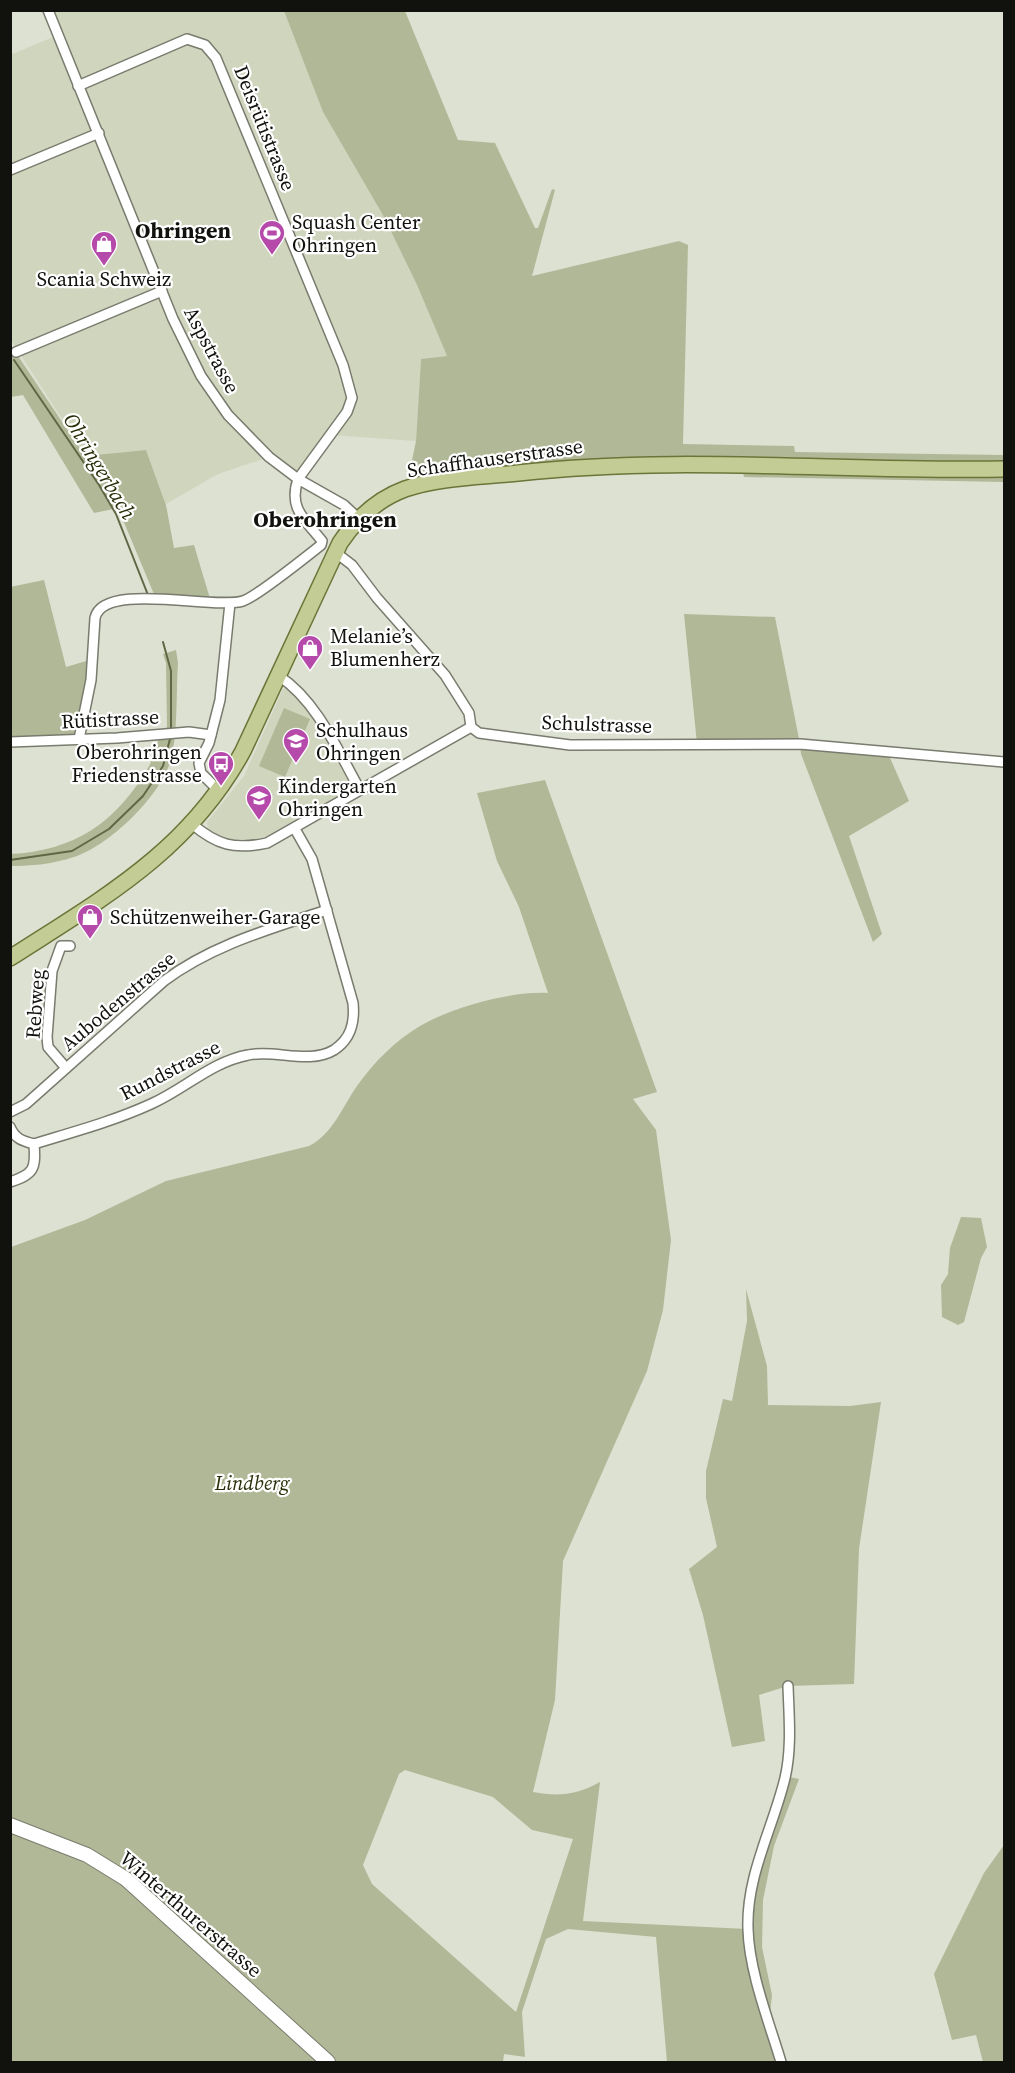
<svg xmlns="http://www.w3.org/2000/svg" width="1015" height="2073" viewBox="0 0 1015 2073" font-family="'Source Serif 4',serif">
	<rect width="100%" height="100%" fill="#dde1d2"/>
	<g fill="#d0d5be">
		<polygon points="48,11 284,11 323,112 384,217 417,285 447,356 421,359 416,441 331,435 298,479 269,457 218,474 166,504 146,450 86,456 11,340 10,55 58,35"/>
		<polygon points="287,687 293,691 318,721 355,787 263,838 240,841 217,835 208,828 207,822 244,776 283,689"/>
	</g>
	<g fill="#b1b897" fill-rule="evenodd">
		<polygon points="284,11 405,11 458,140 495,143 535,228 538,228 552,189 555,190 532,276 679,241 688,245 683,444 794,446 795,452 1004,455 1004,482 744,477 741,465 433,483 408,480 416,441 421,359 447,356 417,285 384,217 323,112"/>
		<polygon points="10,344 85,456 146,450 166,505 174,548 194,545 211,602 156,599 118,508 94,513 23,395 11,397"/>
		<polygon points="44,580 66,667 93,659 79,739 11,742 10,587"/>
		<polygon points="684,614 775,617 800,744 887,751 909,801 849,836 882,934 873,942 801,754 800,745 697,744"/>
		<path d="M176 650 178 663C176 691 178 734 171 759 162 795 109 846 74 857 53 864 32 866 11 866L10 854C75 851 116 822 148 768 156 754 156 738 167 727L166 663 163 654Z"/>
		<polygon points="284,708 310,719 285,777 259,766"/>
		<path d="M545 780 657 1092 633 1099 656 1130 671 1240 663 1310 647 1371 563 1561 555 1700 533 1792C558 1797 577 1795 600 1782L583 1921 747 1929 749 1903 785 1776 799 1779 774 1846 763 1900 762 1947 772 1995 769 2022 781 2062H667L656 1937 568 1929 546 1939 522 2012 525 2057 504 2054 503 2062H11V1247L85 1220 166 1181 309 1146C332 1135 343 1106 357 1086 373 1063 396 1040 420 1026 452 1007 511 991 548 993L519 907 497 861 477 793ZM405 1770 493 1797 532 1830 573 1839 516 2012 372 1884 363 1865 399 1774Z"/>
		<polygon points="961,1217 981,1218 987,1247 981,1258 964,1322 958,1325 942,1317 941,1285 948,1274 950,1248"/>
		<polygon points="746,1289 767,1366 768,1405 850,1406 881,1402 859,1549 854,1684 788,1686 759,1695 765,1741 732,1747 703,1615 689,1569 717,1547 706,1498 706,1471 723,1399 732,1401 747,1321"/>
		<polygon points="1004,1845 1004,2062 983,2062 976,2035 952,2040 934,1974 984,1873"/>
	</g>
	<g fill="none" stroke-linecap="round" stroke-linejoin="round">
		<g stroke="#606744" stroke-width="2">
			<polyline points="14,360 99,485 116,514 148,595"/>
			<polyline points="163,642 171,671 171,729"/>
			<polyline points="10,860 72,851 109,829 143,796 163,766 170,739"/>
		</g>
		<g stroke="#787b6d" stroke-width="12">
			<g id="street">
				<polyline points="48,10 173,319 201,376 228,415 269,457 298,479 344,505 359,519"/>
				<path d="M78 86 187 39 205 45 216 58 343 365 352 398 347 412 298 479C288 509 305 519 322 541L321 545C307 556 256 597 243 601 215 610 103 581 95 618L91 680 79 739"/>
				<polyline points="10,170 99,133"/>
				<polyline points="16,352 162,291"/>
				<polyline points="335,552 352,565 377,598 445,675 469,713 471,727"/>
				<path d="M279 676C317 701 338 751 360 790"/>
				<polyline points="10,742 117,738 189,732 211,735"/>
				<polyline points="218,790 201,773 199,763 209,743 220,700 230,603"/>
				<path d="M192 824C217 845 234 850 267 843L471 727 479 733 570 745 800 744 1004 762"/>
				<polyline points="66,1068 48,1047 47,1037 52,971 61,946 70,946"/>
				<path d="M10 1112 26 1104 164 981C212 945 270 929 327 910"/>
				<path d="M10 1127C15 1139 23 1141 34 1144 73 1132 114 1121 151 1104 185 1089 211 1062 248 1055 275 1049 309 1065 334 1050 351 1039 355 1023 353 1003L312 859 295 829"/>
				<path d="M10 1182C34 1174 36 1169 34 1144"/>
				<path d="M781 2062C769 2022 749 1971 748 1929 746 1876 773 1828 785 1778 792 1748 789 1716 788 1686"/>
			</g>
		</g>
		<g stroke="#787b6d" stroke-width="16">
			<polyline id="secondary" points="10,1825 87,1855 126,1879 328,2062"/>
		</g>
		<g stroke="#6b7538" stroke-width="18">
			<path id="primary" d="M10 958C103 898 188 852 243 751L340 543C356 519 378 499 405 489 440 477 481 477 518 473 680 455 842 472 1004 469"/>
		</g>
		<use href="#street" stroke="#fff" stroke-width="9"/>
		<use href="#secondary" stroke="#fff" stroke-width="14"/>
		<use href="#primary" stroke="#c3cc95" stroke-width="15"/>
	</g>
	<defs>
		<g id="stadium-pin" transform="scale(1.35)"><path d="M0 17L-7.5 6A9.5 9.5 0 1 1 7.5 6Z" fill="#b54aaa" stroke="#fff"/><path d="M0-5a6.5 5 0 1 0 0 10a6.5 5 0 1 0 0-10ZM-3.5-1.8h7v3.6h-7Z" fill="#fff"/></g>
		<g id="shop-pin" transform="scale(1.35)"><path d="M0 17L-7.5 6A9.5 9.5 0 1 1 7.5 6Z" fill="#b54aaa" stroke="#fff"/><path d="M-5-2.5h2.3a2.7 3.5 0 0 1 5.4 0H5L5.5 6h-11ZM-1.5-2.5h3a1.5 2.3 0 0 0-3 0Z" fill="#fff"/></g>
		<g id="school-pin" transform="scale(1.35)"><path d="M0 17L-7.5 6A9.5 9.5 0 1 1 7.5 6Z" fill="#b54aaa" stroke="#fff"/><path d="M0-5L7-2L0 1L-7-2ZM-4 1L0 2.5L4 1V4Q0 6-4 4Z" fill="#fff"/></g>
		<g id="bus-pin" transform="scale(1.35)"><path d="M0 17L-7.5 6A9.5 9.5 0 1 1 7.5 6Z" fill="#b54aaa" stroke="#fff"/><path d="M-5-6H5V4H4V6H2V4H-2V6H-4V4H-5ZM-3.5-4V0h7V-4ZM-3.5 1.2v1.5H-2V1.2ZM2 1.2v1.5H3.5V1.2Z" fill="#fff"/></g>
	</defs>
	<g fill-rule="evenodd">
		<use href="#stadium-pin" x="272" y="233"/>
		<use href="#shop-pin" x="104" y="244"/>
		<use href="#shop-pin" x="310" y="648"/>
		<use href="#school-pin" x="296" y="741"/>
		<use href="#bus-pin" x="221" y="764"/>
		<use href="#school-pin" x="259" y="798"/>
		<use href="#shop-pin" x="90" y="917"/>
	</g>
	<g text-anchor="middle" dominant-baseline="central" stroke-width="4.5" stroke-linejoin="round" paint-order="stroke">
		<g font-size="20" fill="#11120d" stroke="#fff">
			<text transform="translate(265 128) rotate(68)">Deisrütistrasse</text>
			<text transform="translate(212 350) rotate(62)">Aspstrasse</text>
			<text transform="translate(495 458) rotate(-8)">Schaffhauserstrasse</text>
			<text transform="translate(110 719) rotate(-3)">Rütistrasse</text>
			<text transform="translate(597 724) rotate(2)">Schulstrasse</text>
			<text transform="translate(118 1001) rotate(-40)">Aubodenstrasse</text>
			<text transform="translate(35 1004) rotate(-86)">Rebweg</text>
			<text transform="translate(170 1070) rotate(-27)">Rundstrasse</text>
			<text transform="translate(191 1914) rotate(41)">Winterthurerstrasse</text>
		</g>
		<g font-size="20" fill="#11120d" stroke="#fff" text-anchor="start">
			<text x="292" y="222">Squash Center<tspan x="292" dy="23">Ohringen</tspan></text>
			<text x="104" y="279" text-anchor="middle">Scania Schweiz</text>
			<text x="330" y="636">Melanie’s<tspan x="330" dy="23">Blumenherz</tspan></text>
			<text x="316" y="730">Schulhaus<tspan x="316" dy="23">Ohringen</tspan></text>
			<text x="202" y="752" text-anchor="end">Oberohringen<tspan x="202" dy="23">Friedenstrasse</tspan></text>
			<text x="278" y="786">Kindergarten<tspan x="278" dy="23">Ohringen</tspan></text>
			<text x="110" y="917">Schützenweiher-Garage</text>
		</g>
		<g font-size="20" font-style="italic" fill="#2a2f09" stroke="#fff">
			<text x="252" y="1483">Lindberg</text>
		</g>
		<g font-size="21" font-style="italic" fill="#282e07" stroke="#fff">
			<text transform="translate(100 466) rotate(59)">Ohringerbach</text>
		</g>
		<g font-size="22" font-weight="bold" fill="#11120d" stroke="#fff">
			<text x="183" y="230">Ohringen</text>
			<text x="325" y="519">Oberohringen</text>
		</g>
	</g>
	<rect width="1015" height="2073" fill="none" stroke="#11120d" stroke-width="24"/>
</svg>
